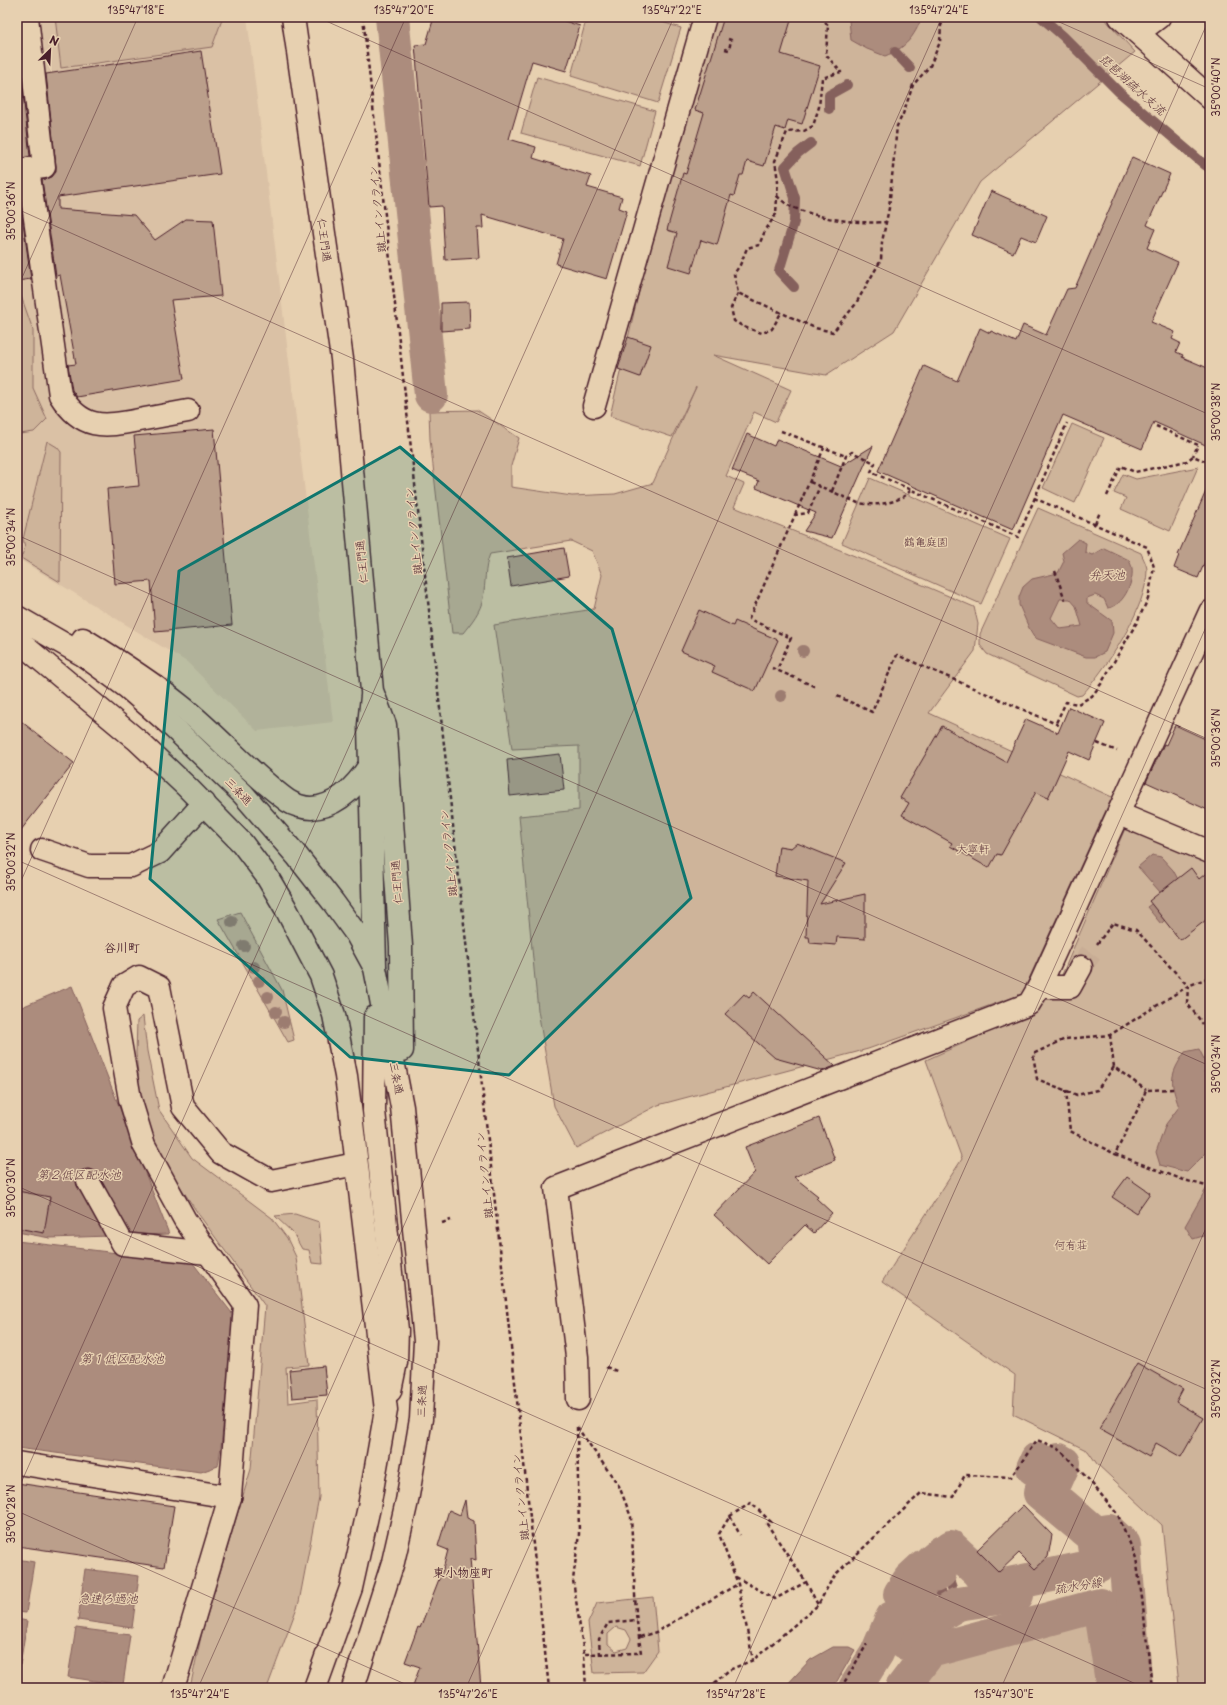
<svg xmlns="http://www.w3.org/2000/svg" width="1227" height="1705" viewBox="0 0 1227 1705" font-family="'Playpen Sans','Klee One',sans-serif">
	<rect width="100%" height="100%" fill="#e7d0b0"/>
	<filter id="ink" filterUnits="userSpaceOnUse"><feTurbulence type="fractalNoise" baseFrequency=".025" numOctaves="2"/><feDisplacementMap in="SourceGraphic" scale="8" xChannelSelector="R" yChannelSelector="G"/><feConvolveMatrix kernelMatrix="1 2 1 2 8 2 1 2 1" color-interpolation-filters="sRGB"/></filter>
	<g filter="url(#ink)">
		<polygon fill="#dac1a5" points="17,17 247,17 333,722 257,731 187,662 17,558"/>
		<g fill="#ceb49a" stroke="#8c6a62" fill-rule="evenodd">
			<polygon points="55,17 223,17 212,47 61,68"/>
			<polygon points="607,17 646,17 681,28 658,103 571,76 585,24"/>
			<path d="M710 17H1103L1135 52 980 182 894 331 826 375 713 355 791 390 776 422 754 412 726 476 744 484 734 507 867 561 974 607 978 624 975 651 929 713 1112 797 1022 994 868 1049 658 1105 576 1148 554 1106 538 1010 519 816 579 810V746L512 749 494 625 594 609 602 575 592 551 571 541 490 554C484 568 486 583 483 598 481 611 471 623 463 633H452L430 439 429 411 477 410 519 438 511 466V487L572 496 615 494 653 483 696 387 672 437 610 416 677 127Z"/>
			<polygon points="537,77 655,111 640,166 521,133"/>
			<polygon points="17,293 20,293 33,330 33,388 47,419 34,432 20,434 17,429"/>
			<polygon points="1072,424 1104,438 1075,503 1043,488"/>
			<polygon points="47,441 57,447 61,452 60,582 21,558 25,547 23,539"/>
			<polygon points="1198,467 1170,531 1121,509 1126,498 1114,493 1123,474 1136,479"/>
			<polygon points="870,478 1010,539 981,604 842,543"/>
			<path d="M1038 508 1141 553C1143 558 1147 565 1147 570 1147 608 1107 667 1082 695L1077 696 987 654 980 645V634Z"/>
			<polygon points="1127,824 1210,859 1210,1688 1185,1688 1179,1685 1162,1525 1097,1464 1088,1451 1013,1414 1015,1375 882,1282 962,1159 926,1060 1024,1016 1038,1012 1061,977"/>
			<polygon points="240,912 282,990 294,1040 288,1042 218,919"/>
			<polygon points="143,1016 147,1051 159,1110 192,1158 272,1218 287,1238 296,1257 309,1365 286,1367 288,1403 317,1399 319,1497 299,1602 267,1688 190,1688 202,1632 251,1469 265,1306 197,1212 160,1156 141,1107 136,1053 137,1021"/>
			<polygon points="295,1214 319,1222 323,1264 312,1263 309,1250 302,1249 293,1233 275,1216"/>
			<path d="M653 1597 658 1651 643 1672 594 1673 588 1623 597 1603ZM616 1627 626 1630 631 1639 627 1648 616 1651 608 1644V1634Z"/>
			<polygon points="1095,1614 1108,1688 906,1688 933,1655"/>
		</g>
		<g fill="#ac8c7d" stroke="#85605c" fill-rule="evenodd">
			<path d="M845 17H922C914 37 906 48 885 56L867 49 851 40 849 20Z"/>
			<path d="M1078 539 1086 543 1085 552 1092 555 1104 548 1129 560C1130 563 1132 566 1132 569 1134 583 1122 607 1108 608L1104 599 1095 595 1087 598V603L1112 621 1113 633 1105 652 1095 657H1086L1035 638 1029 628 1019 605V597L1023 587 1032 579 1058 573 1064 561 1062 553ZM1060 599H1070L1076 606 1082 626 1060 629 1051 618Z"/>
			<polygon points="1152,855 1161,857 1173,870 1187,896 1161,924 1147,907 1157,900 1160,892 1138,867"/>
			<polygon points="72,986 169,1234 50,1238 17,1232 17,1009"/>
			<path d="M1199 1049 1207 1065 1204 1072 1210 1084V1112L1208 1119H1210V1149L1187 1172 1160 1165 1156 1152 1166 1124 1179 1107C1170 1081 1169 1076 1185 1052Z"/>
			<polygon points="1210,1182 1210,1234 1193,1239 1185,1226"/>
			<polygon points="17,1241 192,1262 235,1317 221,1446 218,1466 201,1472 17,1448"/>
			<polygon points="17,1559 34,1562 26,1613 17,1612"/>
			<polygon points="85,1569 139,1576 132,1628 78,1620"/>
			<polygon points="17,1619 27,1621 19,1672 17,1671"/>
			<polygon points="76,1628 130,1635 123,1685 68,1677"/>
			<polygon points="833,1647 849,1647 855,1650 833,1688 784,1688 810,1660"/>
		</g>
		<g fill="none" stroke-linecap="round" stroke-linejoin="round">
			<g stroke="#85605c" stroke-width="10">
				<polyline points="1041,17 1063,36 1119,92 1205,165 1210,168"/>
				<polyline points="895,52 910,68"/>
				<polyline points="829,109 829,95 847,85"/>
				<polyline points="794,287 779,271 794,222 795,198 785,167 798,153 811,143"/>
				<polyline points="937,1556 944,1566 958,1604"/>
				<polyline points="917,1573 926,1584 958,1604"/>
			</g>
			<g stroke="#ac8c7d" stroke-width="34">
				<polyline points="392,17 431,395"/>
				<polyline points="905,1643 910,1633 958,1604 1017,1595"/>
				<polyline points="855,1688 877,1653 892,1618 918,1607 918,1594 900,1594 910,1579 924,1566 934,1576 940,1572 931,1561 942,1552 946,1553 951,1547 977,1571 990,1588 1099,1565 1100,1556 1095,1553 1093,1537 1040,1493 1049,1474 1033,1468 1037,1459 1055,1468 1059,1460 1064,1463 1050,1494 1096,1533 1109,1531 1124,1545 1136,1688"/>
				<polyline points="902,1688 930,1651 1100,1605 1113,1688"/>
			</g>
		</g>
		<g fill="#bb9f8b" stroke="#4a1f2b">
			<polygon points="434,17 552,17 580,26 566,71 532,61 509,139 536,147 533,158 591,176 587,187 622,197 619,208 627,211 607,279 556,264 563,239 482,215 483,228 477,228 479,258 445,260 442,206 429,207 415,45 426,44"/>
			<polygon points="724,17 792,17 781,54 820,66 802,124 788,120 785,130 776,127 764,166 747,161 743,175 740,175 734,196 731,195 717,245 701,240 691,273 668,266 677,233 667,230 683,173 686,174 704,113 695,110"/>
			<polygon points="201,51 220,174 58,197 58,209 134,215 155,240 186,219 213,220 221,296 171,300 184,379 77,397 72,390 68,365 76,364 60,275 56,276 42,180 52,177 56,172 56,166 46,74"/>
			<polygon points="21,77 30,156 21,159 17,163 17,78"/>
			<polygon points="1132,157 1170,174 1147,225 1155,229 1147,248 1178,262 1151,322 1175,332 1172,339 1180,343 1176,352 1183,355 1182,357 1210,369 1210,447 1154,422 1142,449 1063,415 1013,530 878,471 924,366 957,381 980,328 990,333 991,331 1016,342 1023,325 1046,335 1067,289 1075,288"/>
			<polygon points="17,180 31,279 17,281"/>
			<polygon points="991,191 1047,216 1036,242 1021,236 1013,253 972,235"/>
			<polygon points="469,302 470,329 441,331 441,303"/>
			<polygon points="628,337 651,345 640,377 618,369"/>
			<polygon points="214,429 232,625 155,632 151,581 115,584 107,489 139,486 134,436"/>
			<polygon points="747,434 774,446 777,439 841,466 873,446 832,538 804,531 816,513 756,488 759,481 732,470"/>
			<polygon points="1210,482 1210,550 1198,578 1174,568 1179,555 1178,555"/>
			<polygon points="564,548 569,576 511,586 507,558"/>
			<polygon points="699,610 733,626 735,621 778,640 755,691 712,672 715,666 681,651"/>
			<polygon points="1069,707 1105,723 1089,760 1069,751 1048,798 1036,792 1001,855 997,854 989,868 950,846 952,843 902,815 909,803 900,798 942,726 1006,762 1026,719 1058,733"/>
			<polygon points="17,718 74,763 17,835"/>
			<polygon points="1175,725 1210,741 1210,811 1146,782 1164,744 1166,745"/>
			<polygon points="560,754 564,790 510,796 507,760"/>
			<polygon points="797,843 846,863 820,904 865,894 865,939 837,937 836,945 810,943 809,937 806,937 808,881 775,876 779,846 791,848"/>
			<polygon points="1191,868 1199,879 1210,870 1210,917 1180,940 1149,901"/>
			<polygon points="754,992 835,1066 822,1071 775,1058 725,1014 744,994 749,998"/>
			<polygon points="819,1118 835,1160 794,1177 818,1196 816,1198 832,1213 814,1233 805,1225 767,1264 714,1215 755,1172 745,1147"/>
			<polygon points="1127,1177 1150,1193 1136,1213 1112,1197"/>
			<polygon points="17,1191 50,1197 44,1233 17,1228"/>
			<polygon points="1137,1363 1183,1389 1176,1402 1203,1418 1181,1457 1156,1443 1149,1457 1099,1429"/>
			<polygon points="324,1366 327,1395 292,1398 289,1370"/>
			<polygon points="17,1483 174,1506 164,1567 17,1546"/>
			<polygon points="465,1500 467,1518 474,1521 476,1560 470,1558 481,1688 412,1688 420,1667 405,1662 418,1627 420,1628 443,1569 448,1550 438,1546 449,1510 460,1515"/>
			<polygon points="1023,1505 1052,1535 1048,1557 1035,1569 1019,1553 999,1572 977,1550"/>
		</g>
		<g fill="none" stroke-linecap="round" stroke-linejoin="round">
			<polyline stroke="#c8ad95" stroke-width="22" stroke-dasharray="22 11" stroke-linecap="butt" points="1081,967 1091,953"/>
			<g stroke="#4a1f2b" stroke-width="25">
				<g id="minor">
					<path d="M27 17 44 167 28 169 60 395C82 430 103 427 139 420 155 417 172 414 188 411"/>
					<polyline points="1120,17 1210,98"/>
					<polyline points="1138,33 1159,17"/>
					<polyline points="594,406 705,17"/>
					<polyline points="1119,814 1210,852"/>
					<polyline points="42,850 89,866 131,866 160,852 204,803"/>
					<polyline points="1039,987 1070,987 1081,967"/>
					<polyline points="88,1181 123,1244 208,1253"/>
					<polyline points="578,1399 577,1357 556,1188 1029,1004 1039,987 1210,612"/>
					<polyline points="17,1463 230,1497"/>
					<polyline points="173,1688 230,1497 245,1305 185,1220 144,1145 130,1099 114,1008 124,986 139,977 159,987 183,1107 221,1153 271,1181 356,1164"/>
				</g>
			</g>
			<g stroke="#4a1f2b" stroke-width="25">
				<g id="major">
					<polyline points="293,17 342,359 372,691 385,725 401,946 402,1050"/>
					<polyline points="17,617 83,655 128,688 174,728 243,794 297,856 333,902 357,935 375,968 402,1107 425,1341 421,1419 407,1501 393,1562 353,1688"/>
					<path d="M83 639C117 660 150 681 181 706 218 735 250 774 288 801 294 805 304 808 311 808 338 807 357 785 370 765"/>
					<polyline points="17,640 137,740 187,787 242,843 266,875 285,907 321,976 334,1015 346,1076 351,1115 386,1410 369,1507 351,1588 315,1688"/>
					<polyline points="372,696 369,725 375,965"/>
					<polyline points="375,1017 374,1111 397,1330 396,1362 390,1391"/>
				</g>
			</g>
			<g stroke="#4a1f2b" stroke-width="2.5" stroke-dasharray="4 3" stroke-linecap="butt">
				<polyline points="363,17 549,1688"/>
				<polyline points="820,17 828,25 826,55 841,72 822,78 819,107 813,126 804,131 787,132 775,161 778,181 776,214 765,231 759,245 747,248 740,265 734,274 738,293 815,328 833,332 855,305 881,260 882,242 889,208 897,126 903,114 913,85 930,66 940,42 941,25 949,17"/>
				<polyline points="725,49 729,50 731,40 728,39"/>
				<path d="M777 196C781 200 787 205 792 207 822 219 853 224 886 222"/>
				<polyline points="738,293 731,308 734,321 744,327 762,333 772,329 781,313"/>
				<polyline points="1156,426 1198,445 1193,456"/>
				<polyline points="781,431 846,456"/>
				<path d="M810 482 858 503C876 506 899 504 911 490"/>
				<polyline points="832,491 846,456 852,452 875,463 871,472 1018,537 1067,423"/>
				<polyline points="1107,496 1121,466 1135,472 1187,461 1193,456 1210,463"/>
				<polyline points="1034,498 1147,547 1154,567 1148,599 1137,622 1101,684 1092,696 1078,704 1066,702 1055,725"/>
				<polyline points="795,515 824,448"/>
				<polyline points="1095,524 1100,512"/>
				<polyline points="1055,571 1065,600"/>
				<polyline points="752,612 795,515 808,513 820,486"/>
				<polyline points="750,616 749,619 791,638 777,670"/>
				<polyline points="772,668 816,687"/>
				<polyline points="837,696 872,712 897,655 1061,726"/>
				<polyline points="1097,743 1117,751"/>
				<polyline points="1207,919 1210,922"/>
				<polyline points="1097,944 1113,923 1136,930 1188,986 1187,1003 1203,1024"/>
				<polyline points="1110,1035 1114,1067 1146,1090"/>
				<polyline points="1114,1067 1097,1090 1077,1095 1037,1079 1033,1054 1065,1039 1110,1035 1188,986 1210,977"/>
				<polyline points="1207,1079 1210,1076"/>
				<polyline points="1173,1089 1146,1090 1141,1103 1115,1154 1184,1180 1210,1187"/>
				<polyline points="1066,1090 1070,1131 1115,1154"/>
				<polyline points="442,1223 451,1220"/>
				<polyline points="606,1367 619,1372"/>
				<polyline points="577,1427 619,1486 631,1517 636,1614 641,1653 584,1654"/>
				<polyline points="577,1427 579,1534 573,1580 584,1654 586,1688"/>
				<polyline points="730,1516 740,1535"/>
				<polyline points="736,1577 775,1599 806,1582 767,1524 771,1522 751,1503 730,1516 719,1534 738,1584 753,1660"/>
				<polyline points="806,1582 818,1605"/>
				<polyline points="640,1637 656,1632 738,1584"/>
				<polyline points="600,1655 599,1639 608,1623 637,1620"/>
				<polyline points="709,1688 729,1670 753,1660 818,1605 831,1581 837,1573 921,1493 953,1497 965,1475 1011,1477 1037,1440 1058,1448 1089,1480 1118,1515 1136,1558 1142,1598 1152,1688"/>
				<polyline points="841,1688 867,1644"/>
			</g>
			<use href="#minor" stroke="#e7d0b0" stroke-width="22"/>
			<use href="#major" stroke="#e7d0b0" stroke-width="22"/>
		</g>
		<g fill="#9c7b70">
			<circle cx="803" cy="651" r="6"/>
			<circle cx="781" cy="696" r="6"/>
			<circle cx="232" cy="922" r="6"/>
			<circle cx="244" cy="946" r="6"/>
			<circle cx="254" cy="967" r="6"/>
			<circle cx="259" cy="981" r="6"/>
			<circle cx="268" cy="997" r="6"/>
			<circle cx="276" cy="1012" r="6"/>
			<circle cx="284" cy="1022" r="6"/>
		</g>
	</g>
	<path fill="#0f766e" fill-opacity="0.2" stroke="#0f766e" stroke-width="3" stroke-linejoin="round" d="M400 447 612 629 691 898 509 1075 350 1057 150 879 179 571Z"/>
	<path fill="none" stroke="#4a1f2b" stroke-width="1" stroke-opacity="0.45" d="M317 17 1210 415M1048 17 1210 89M17 209 1210 740M17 289 138 17M17 535 1210 1066M17 860 1210 1391M17 890 406 17M17 1186 1145 1688M17 1492 674 17M17 1511 414 1688M198 1688 942 17M466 1688 1210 17M733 1688 1210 618M1001 1688 1210 1219"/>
	<g text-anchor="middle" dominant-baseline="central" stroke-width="3" stroke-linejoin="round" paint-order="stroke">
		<g font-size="11" fill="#4a1f2b" stroke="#e7d0b0">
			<text transform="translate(377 209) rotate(-96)">蹴上インクライン</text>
			<text transform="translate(325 240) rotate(82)">仁王門通</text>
			<text transform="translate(413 531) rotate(-96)">蹴上インクライン</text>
			<text transform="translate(361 562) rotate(-95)">仁王門通</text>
			<text transform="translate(239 791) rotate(46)">三条通</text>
			<text transform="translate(448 853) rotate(-96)">蹴上インクライン</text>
			<text transform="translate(396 882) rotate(-94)">仁王門通</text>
			<text transform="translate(397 1078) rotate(79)">三条通</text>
			<text transform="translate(484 1175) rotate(-96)">蹴上インクライン</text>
			<text transform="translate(421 1401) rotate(-87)">三条通</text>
			<text transform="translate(520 1497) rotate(-96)">蹴上インクライン</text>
		</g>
		<g font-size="11" fill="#5e353c" stroke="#e7d0b0">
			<text x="926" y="541">鶴亀庭園</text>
			<text x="973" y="848">大寧軒</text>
			<text x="1071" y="1244">何有荘</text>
		</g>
		<g font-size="12" font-style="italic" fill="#5e353b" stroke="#e7d0b0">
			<text transform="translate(1133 84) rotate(42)">琵琶湖疏水支流</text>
			<text x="1107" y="574">弁天池</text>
			<text x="79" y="1174">第２低区配水池</text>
			<text x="122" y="1358">第１低区配水池</text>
			<text transform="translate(1078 1585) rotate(-9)">疏水分線</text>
			<text x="108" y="1598">急速ろ過池</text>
		</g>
		<g font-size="12" font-weight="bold" fill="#4a1f2b" stroke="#e7d0b0">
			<text x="122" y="947">谷川町</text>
			<text x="463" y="1572">東小物座町</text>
		</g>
	</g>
	<rect width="1227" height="1705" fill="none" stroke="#e7d0b0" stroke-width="44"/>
	<g transform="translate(50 50) rotate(24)" stroke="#e7d0b0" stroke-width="3" paint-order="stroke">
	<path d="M0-3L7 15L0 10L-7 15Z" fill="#4a1f2b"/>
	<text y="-6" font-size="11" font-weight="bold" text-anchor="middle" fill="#4a1f2b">N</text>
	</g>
	<rect x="22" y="22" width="1183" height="1661" fill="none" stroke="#4a1f2b" stroke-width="1.5"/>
	<g font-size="10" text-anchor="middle" fill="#4a1f2b">
		<text x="136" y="14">135°47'18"E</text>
		<text x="404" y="14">135°47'20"E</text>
		<text x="672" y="14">135°47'22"E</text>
		<text x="939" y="14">135°47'24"E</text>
		<text transform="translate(1216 87) rotate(-90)" y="4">35°00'40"N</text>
		<text transform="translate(11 211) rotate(-90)" y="4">35°00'36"N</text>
		<text transform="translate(1216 412) rotate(-90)" y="4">35°00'38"N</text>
		<text transform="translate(11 537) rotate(-90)" y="4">35°00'34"N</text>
		<text transform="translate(1216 738) rotate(-90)" y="4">35°00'36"N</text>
		<text transform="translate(11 862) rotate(-90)" y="4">35°00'32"N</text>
		<text transform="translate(1216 1064) rotate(-90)" y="4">35°00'34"N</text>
		<text transform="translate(11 1188) rotate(-90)" y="4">35°00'30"N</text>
		<text transform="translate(1216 1389) rotate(-90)" y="4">35°00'32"N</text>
		<text transform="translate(11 1514) rotate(-90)" y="4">35°00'28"N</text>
		<text x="200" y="1698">135°47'24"E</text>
		<text x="468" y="1698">135°47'26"E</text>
		<text x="736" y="1698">135°47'28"E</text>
		<text x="1004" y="1698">135°47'30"E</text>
	</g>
</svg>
